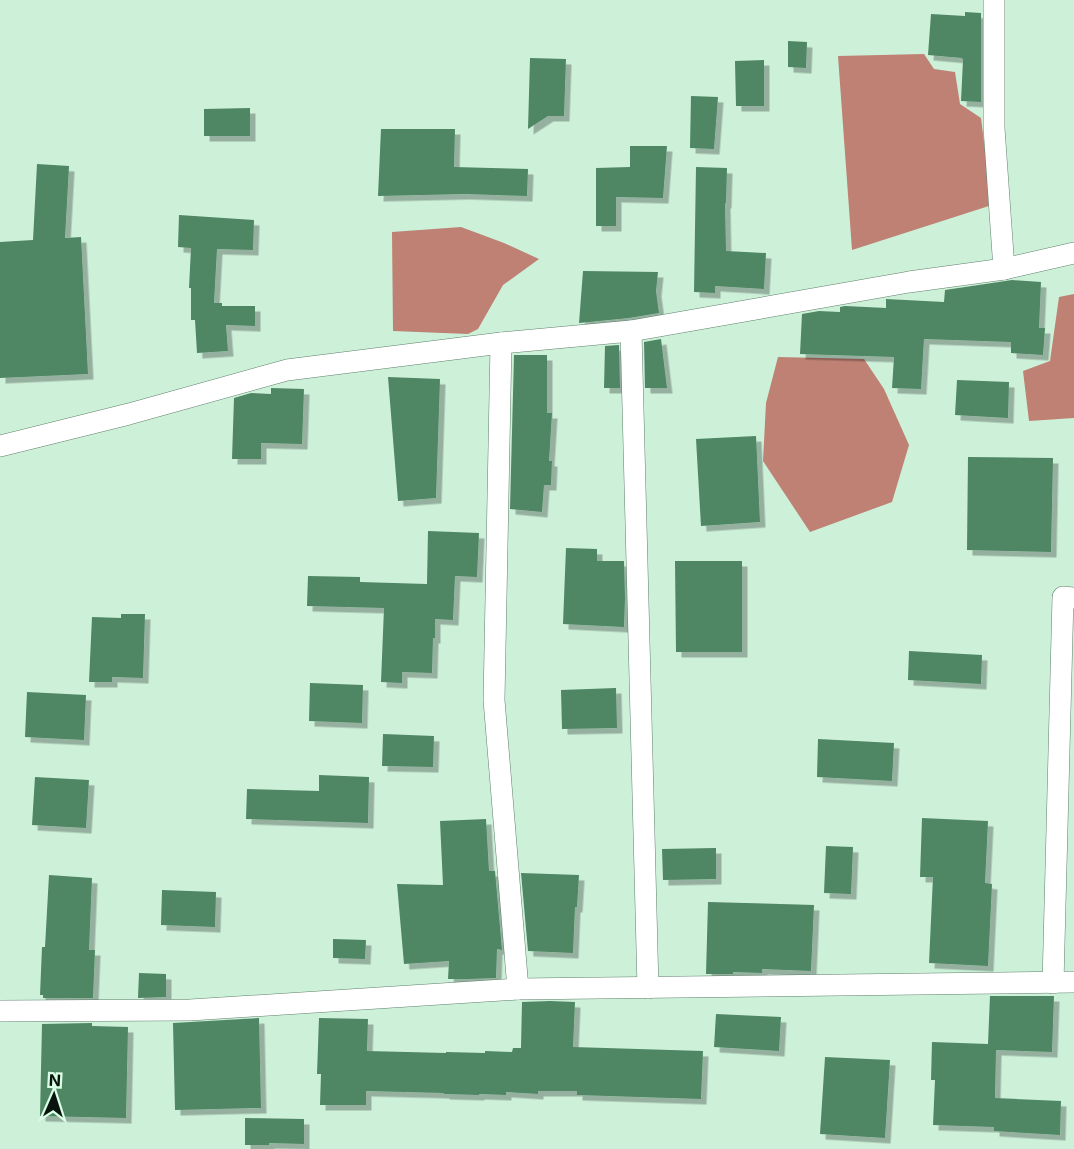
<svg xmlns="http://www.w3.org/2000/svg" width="1074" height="1149" viewBox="0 0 1074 1149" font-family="Inter,sans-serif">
	<defs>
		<filter id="shadow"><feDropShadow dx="5.5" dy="5.5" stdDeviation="0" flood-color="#0004"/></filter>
	</defs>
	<rect width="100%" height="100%" fill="#cdf0d9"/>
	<g fill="#be8174">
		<polygon points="924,54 934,69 955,72 960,104 981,118 992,205 852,250 838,56"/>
		<polygon points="461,227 504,243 539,259 503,285 478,329 468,334 393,331 392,232"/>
		<polygon points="1074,294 1074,418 1029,421 1023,371 1050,361 1059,297"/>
		<polygon points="778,357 864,359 884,389 909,445 892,502 810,532 763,461 766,403"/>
	</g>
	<g fill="#4f8664" filter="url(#shadow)">
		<polygon points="965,12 981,13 981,102 961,101 963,60 962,58 928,55 931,14 965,16"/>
		<polygon points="788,41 807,42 806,68 788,67"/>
		<polygon points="530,58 566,59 564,116 548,116 528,129"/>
		<polygon points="764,60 764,106 736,106 735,61"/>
		<polygon points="691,96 718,97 714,149 690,148"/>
		<polygon points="250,108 250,136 204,136 204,109"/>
		<polygon points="381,129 455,129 454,167 528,169 527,196 465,194 378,196"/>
		<polygon points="630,146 667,146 663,198 616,197 616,226 596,226 596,168 630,167"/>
		<polygon points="37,164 69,166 65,238 81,237 88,374 0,378 0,242 33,240"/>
		<polygon points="696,167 727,168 726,203 725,203 726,251 766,253 764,289 715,286 715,293 694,292"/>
		<polygon points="179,215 254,220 253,250 217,249 214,303 222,303 222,306 255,306 255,326 226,325 228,351 197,353 195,320 191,320 191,288 189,288 191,248 178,247"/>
		<polygon points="583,271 658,272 656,291 659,313 629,318 579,323"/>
		<polygon points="1012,280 1041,282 1039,328 1045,328 1043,355 1011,353 1011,342 924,339 921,389 892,388 894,357 800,354 802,314 819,311 840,312 840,307 845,306 886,308 886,299 944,302 945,290"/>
		<polygon points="661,339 667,388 645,388 644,342"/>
		<polygon points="619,345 620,388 604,388 605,346"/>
		<polygon points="514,355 547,355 547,413 552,413 549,461 552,461 551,485 544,485 542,512 510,509"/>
		<polygon points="388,377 440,379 436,498 398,501"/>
		<polygon points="957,380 1009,382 1008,418 955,415"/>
		<polygon points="271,388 304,389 302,444 261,443 261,459 232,459 234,398 251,393 271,394"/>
		<polygon points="756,436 760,522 701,526 696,439"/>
		<polygon points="968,457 1053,458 1051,552 967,550"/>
		<polygon points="428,531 479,533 477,577 455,576 453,620 435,619 435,638 433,638 432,673 402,672 402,683 381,682 384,608 307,606 308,576 360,577 360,582 427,584"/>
		<polygon points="566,548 597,549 597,561 624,561 625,598 624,627 563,624"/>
		<polygon points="675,561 742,561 742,652 676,652"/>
		<polygon points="121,614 145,614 143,678 112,677 112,682 89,682 92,617 121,618"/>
		<polygon points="909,651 982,655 981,684 908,680"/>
		<polygon points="310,683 363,685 362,723 309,721"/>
		<polygon points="616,688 617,728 562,729 561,690"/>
		<polygon points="27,692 86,695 84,740 25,737"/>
		<polygon points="383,734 434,736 433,767 382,766"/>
		<polygon points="818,739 894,743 892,781 817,777"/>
		<polygon points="319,775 369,777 368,823 246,819 247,789 319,791"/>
		<polygon points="35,777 89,780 86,828 32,825"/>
		<polygon points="922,818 988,821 985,883 992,884 988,966 929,963 933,877 920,877"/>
		<polygon points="486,819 489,871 495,871 502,950 497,949 496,978 469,979 448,979 449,961 404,964 397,884 443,885 440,821"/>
		<polygon points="826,846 853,847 851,894 824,893"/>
		<polygon points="716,848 716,879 663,880 662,849"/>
		<polygon points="521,873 579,875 577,907 575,907 573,953 528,951"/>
		<polygon points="49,875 92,878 89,950 95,950 93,998 43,998 43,995 40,995 42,947 45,947"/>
		<polygon points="162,890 216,892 215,927 161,925"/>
		<polygon points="708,902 814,905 811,971 762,969 762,973 733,972 733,974 706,974"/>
		<polygon points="333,939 366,940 365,959 333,958"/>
		<polygon points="139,973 166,974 166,997 138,998"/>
		<polygon points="990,996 1054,996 1052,1052 996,1050 995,1098 1061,1101 1060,1135 994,1131 994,1127 933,1125 935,1080 931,1080 932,1042 988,1044"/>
		<polygon points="550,1001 575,1002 573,1047 703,1051 701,1099 577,1095 577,1091 538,1091 538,1094 506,1092 506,1095 479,1094 479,1095 444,1094 444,1093 366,1091 366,1105 320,1105 321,1074 317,1074 319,1018 368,1019 367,1051 446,1053 446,1052 485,1053 485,1051 512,1052 513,1048 521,1048 522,1002"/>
		<polygon points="716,1014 781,1017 779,1051 714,1047"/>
		<polygon points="259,1018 261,1108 175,1110 173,1023"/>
		<polygon points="92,1023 92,1026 128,1027 126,1118 40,1116 42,1024"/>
		<polygon points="825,1057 890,1060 885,1138 820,1134"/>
		<polygon points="245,1118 304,1119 304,1144 269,1143 269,1145 245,1145"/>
	</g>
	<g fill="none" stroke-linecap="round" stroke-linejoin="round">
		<g stroke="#60806c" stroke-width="22">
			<g id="minor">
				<polyline points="994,0 994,128 1004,269"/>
				<polyline points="631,331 648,988"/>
				<polyline points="501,343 494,700 518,989"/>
				<polyline points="0,446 129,414 287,370 501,343 631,331 909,282 1004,269 1074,253"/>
				<polyline points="1053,983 1063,597 1074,598"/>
				<polyline points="0,1011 190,1010 518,989 1074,982"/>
			</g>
		</g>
		<use href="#minor" stroke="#fff" stroke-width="21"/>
	</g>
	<g transform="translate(54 1095) rotate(3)" stroke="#dafee6" stroke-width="4.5" paint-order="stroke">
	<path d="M0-4.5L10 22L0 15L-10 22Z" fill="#08140d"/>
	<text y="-9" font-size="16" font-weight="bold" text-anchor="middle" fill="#08140d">N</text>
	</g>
</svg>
